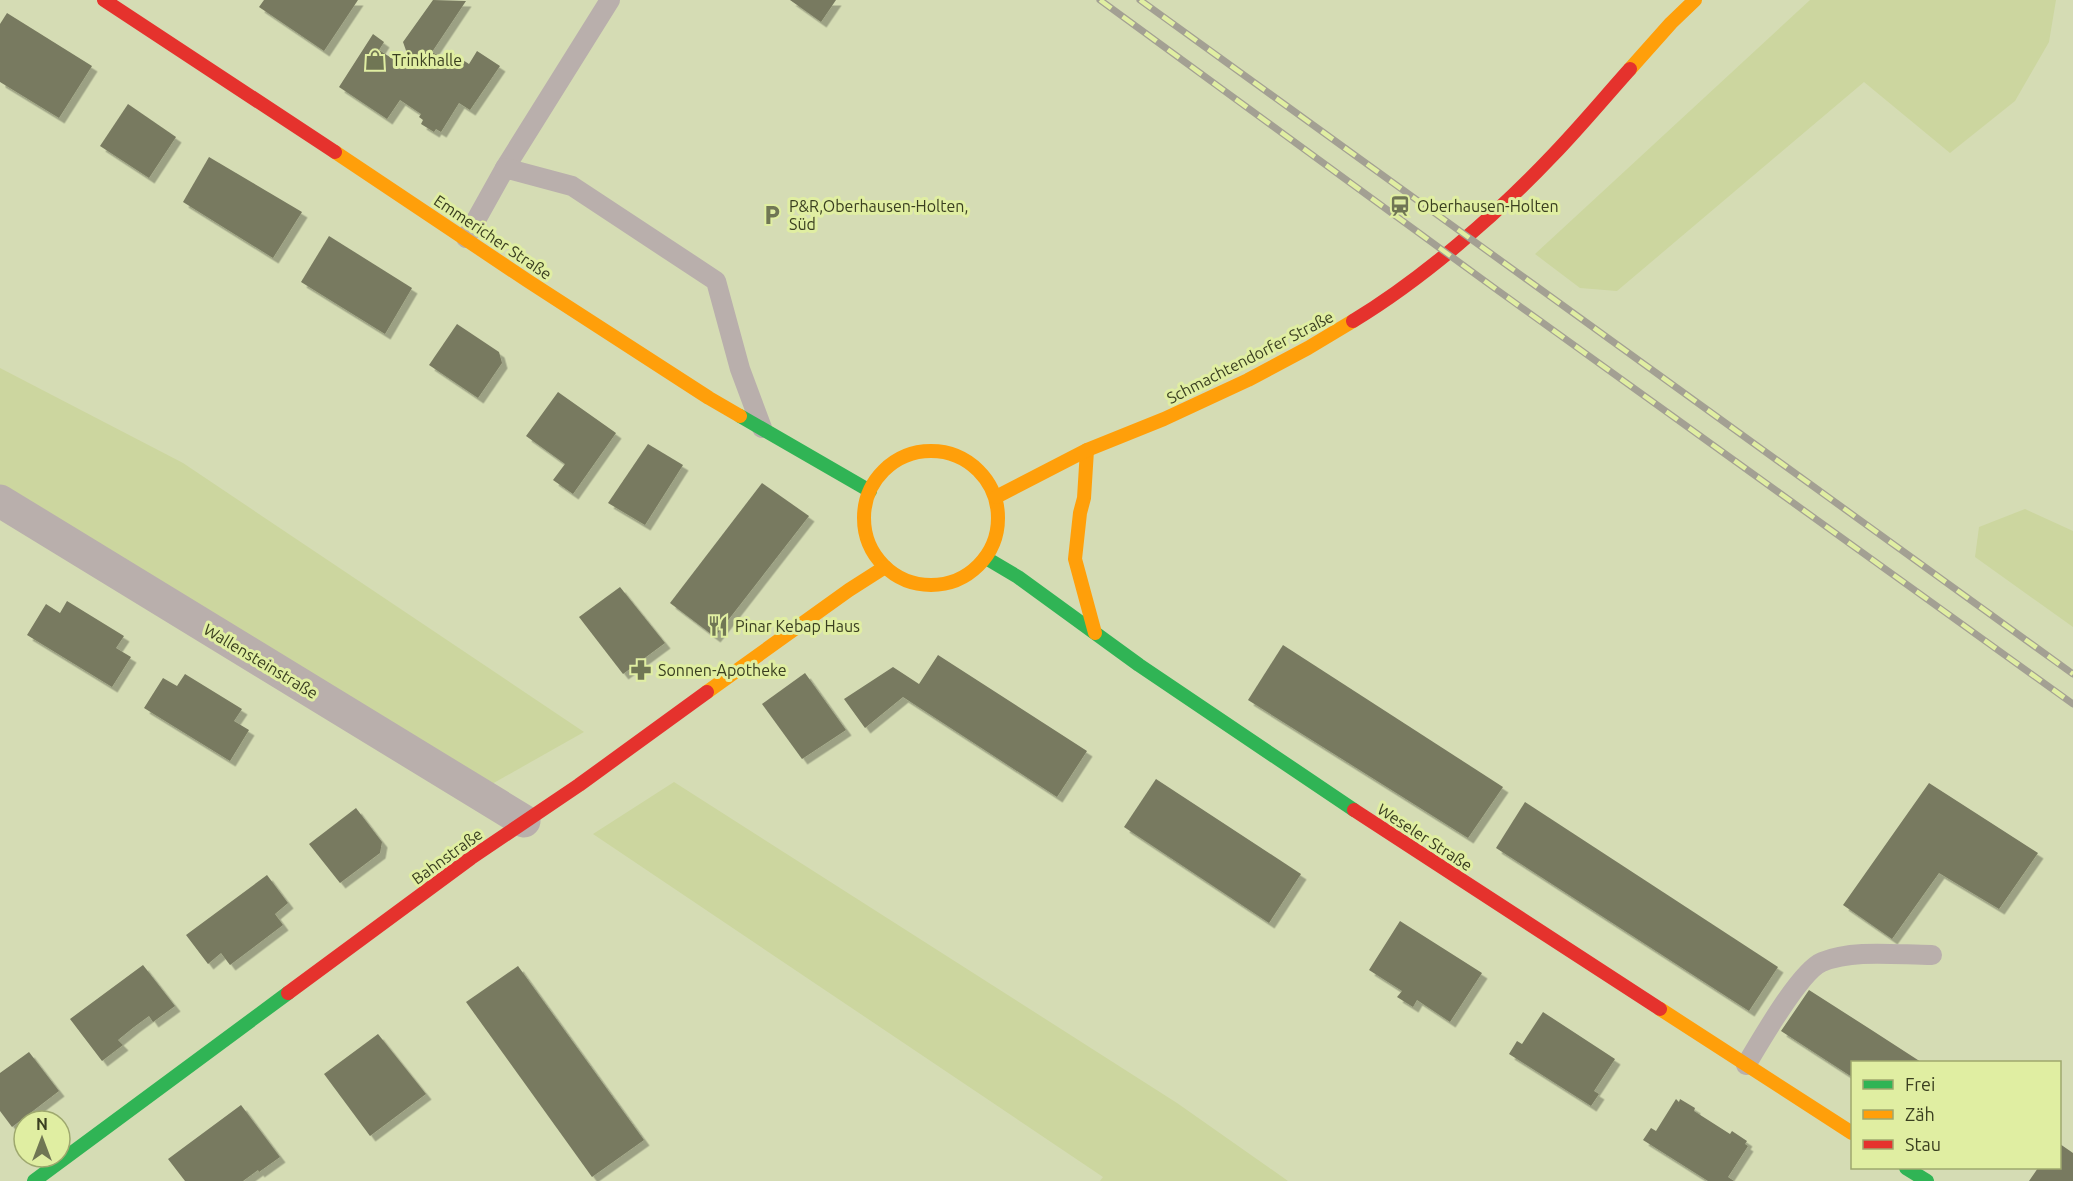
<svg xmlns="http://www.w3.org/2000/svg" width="2073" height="1181" viewBox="0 0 2073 1181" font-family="Ubuntu,sans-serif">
	<defs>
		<filter id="shadow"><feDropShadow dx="5.5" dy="5.5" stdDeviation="0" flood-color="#0004"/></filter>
	</defs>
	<rect width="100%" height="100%" fill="#d5dcb4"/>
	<g fill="#ccd69f">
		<polygon points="1810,0 2056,0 2049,42 2015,101 1950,153 1864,82 1617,291 1580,288 1535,254"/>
		<polygon points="0,368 183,463 584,732 483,789 0,485"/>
		<polygon points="2025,509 2073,531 2073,627 1975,557 1979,527"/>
		<polygon points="674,782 1177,1103 1288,1181 1100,1181 1103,1177 593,834"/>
	</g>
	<g fill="#787a60" filter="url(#shadow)">
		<polygon points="264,0 358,0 324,51 259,7"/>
		<polygon points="433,0 466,1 432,52 444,59 449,51 469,64 477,51 500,66 470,110 459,103 441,132 436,129 434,132 421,124 423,120 419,117 421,114 400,100 387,119 339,87 373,34 384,42 379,50 396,61 409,59 403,42"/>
		<polygon points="790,0 836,0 821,22"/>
		<polygon points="7,13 92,66 59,118 0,82 0,24"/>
		<polygon points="128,104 176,137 149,178 100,146"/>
		<polygon points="209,157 302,212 273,258 183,202"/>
		<polygon points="329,236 412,288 385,334 301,282"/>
		<polygon points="457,324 499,352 502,363 478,398 429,365"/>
		<polygon points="558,392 616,433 573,494 553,480 565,464 526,436"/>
		<polygon points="648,444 683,465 645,525 608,503"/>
		<polygon points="762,483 809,516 715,637 670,603"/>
		<polygon points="620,587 665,643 623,674 579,617"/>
		<polygon points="67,601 124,636 116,648 131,657 112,687 27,635 46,604 60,613"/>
		<polygon points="1283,645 1503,787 1468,838 1248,700"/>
		<polygon points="938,655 1087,751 1057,797 903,697 865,728 844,699 893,667 919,684"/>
		<polygon points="805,673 846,730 802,759 762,704"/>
		<polygon points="185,674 242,709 234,721 249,730 230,761 144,708 163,678 177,686"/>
		<polygon points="1156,779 1301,874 1269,923 1124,827"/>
		<polygon points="1929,783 2038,853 1999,909 1939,873 1892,939 1843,905"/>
		<polygon points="1525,802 1778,967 1749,1011 1496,848"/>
		<polygon points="356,808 382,842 380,853 340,883 309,844"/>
		<polygon points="267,875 288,903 275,914 283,925 230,965 221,953 208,964 186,935"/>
		<polygon points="1400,921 1482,973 1450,1022 1417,1000 1413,1007 1397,997 1402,991 1369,970"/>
		<polygon points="143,965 175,1006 153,1022 149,1016 134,1027 118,1040 123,1045 102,1061 70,1019"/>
		<polygon points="518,966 644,1140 592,1177 466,1002"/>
		<polygon points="1809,990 1870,1029 1921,1062 1852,1062 1852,1077 1781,1031"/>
		<polygon points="1543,1012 1615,1059 1594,1091 1599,1094 1591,1106 1509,1054 1517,1041 1522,1044"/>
		<polygon points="378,1034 426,1094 370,1136 324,1074"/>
		<polygon points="29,1052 59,1091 12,1127 0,1111 0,1073"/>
		<polygon points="1676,1099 1679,1102 1680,1099 1695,1108 1694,1111 1730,1134 1732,1131 1747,1141 1745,1144 1748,1146 1728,1177 1734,1181 1708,1181 1643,1140 1651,1128 1656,1131"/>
		<polygon points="241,1105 280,1157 259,1172 258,1170 243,1181 185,1181 168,1159"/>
		<polygon points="2060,1144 2073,1153 2073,1181 2029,1181 2038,1168 2060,1168"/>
	</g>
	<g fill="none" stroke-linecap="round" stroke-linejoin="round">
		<g stroke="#b9afac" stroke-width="20">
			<polyline points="505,168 610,0"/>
			<polyline points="466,238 505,168 572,186 716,281 740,369 762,428"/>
			<path d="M1746 1065C1760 1042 1800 971 1822 962 1853 949 1898 955 1932 955"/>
		</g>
		<polyline stroke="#b9afac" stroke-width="33" points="0,501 524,821"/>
		<g stroke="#30b455" stroke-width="14">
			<polyline points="740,416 870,491"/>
			<polyline points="986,558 1018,577 1139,665 1354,810"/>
			<polyline points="1906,1168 1927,1181"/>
			<polyline points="34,1181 288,993"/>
		</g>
		<g stroke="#ff9f0a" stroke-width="14">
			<polyline points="1630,69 1671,23 1695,0"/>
			<polyline points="335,152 528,281 709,398 740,416"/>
			<polyline points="1087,450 1084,498 1080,513 1075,559 1095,633"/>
			<circle cx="931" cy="518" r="67"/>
			<polyline points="996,497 1087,450 1164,419 1248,380 1308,348 1353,321"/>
			<polyline points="707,692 849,590 885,567"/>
			<polyline points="1660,1009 1852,1133"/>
		</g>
		<g stroke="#e5322d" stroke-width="14">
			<polyline points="104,0 335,152"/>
			<path d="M1353 321C1424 278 1497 214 1553 155 1580 127 1604 98 1630 69"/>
			<polyline points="1354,810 1660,1009"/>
			<polyline points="288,993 471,858 579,785 707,692"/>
		</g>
		<g stroke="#a3a093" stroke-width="7">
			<g id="rail">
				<polyline points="1100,0 1493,287 2073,704"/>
				<polyline points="1140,0 2073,674"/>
			</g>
		</g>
		<use href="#rail" stroke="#e0eea2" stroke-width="4.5" stroke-dasharray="14" stroke-linecap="butt"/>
	</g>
	<defs>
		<g id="shop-bare" transform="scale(1.62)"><path d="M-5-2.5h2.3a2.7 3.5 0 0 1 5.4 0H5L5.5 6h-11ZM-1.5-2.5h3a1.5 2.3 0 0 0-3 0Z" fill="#707654" stroke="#e0eea2" stroke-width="2.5" paint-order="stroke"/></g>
		<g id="station-bare" transform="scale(1.62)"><path d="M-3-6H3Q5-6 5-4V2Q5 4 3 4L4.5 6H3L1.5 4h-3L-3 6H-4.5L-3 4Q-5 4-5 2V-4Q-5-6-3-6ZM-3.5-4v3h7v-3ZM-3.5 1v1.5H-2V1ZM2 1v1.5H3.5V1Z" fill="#707654" stroke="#e0eea2" stroke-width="2.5" paint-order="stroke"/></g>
		<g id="parking-bare" transform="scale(1.62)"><path d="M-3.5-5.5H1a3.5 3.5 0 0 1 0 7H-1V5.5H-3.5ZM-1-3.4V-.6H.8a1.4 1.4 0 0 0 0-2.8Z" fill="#707654" stroke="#e0eea2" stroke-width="2.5" paint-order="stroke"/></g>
		<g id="restaurant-bare" transform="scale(1.62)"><path d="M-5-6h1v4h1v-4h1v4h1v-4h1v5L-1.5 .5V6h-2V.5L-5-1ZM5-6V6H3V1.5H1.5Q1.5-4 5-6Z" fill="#707654" stroke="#e0eea2" stroke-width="2.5" paint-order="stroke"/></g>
		<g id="pharmacy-bare" transform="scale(1.62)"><path d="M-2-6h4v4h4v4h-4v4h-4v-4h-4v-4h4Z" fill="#707654" stroke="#e0eea2" stroke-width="2.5" paint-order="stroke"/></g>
	</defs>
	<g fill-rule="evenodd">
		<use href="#shop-bare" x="375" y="60"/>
		<use href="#station-bare" x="1400" y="206"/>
		<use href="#parking-bare" x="772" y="215"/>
		<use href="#restaurant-bare" x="718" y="626"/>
		<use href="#pharmacy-bare" x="641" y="670"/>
	</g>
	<g text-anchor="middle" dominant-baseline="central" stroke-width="6" stroke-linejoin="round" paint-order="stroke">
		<g font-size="16" fill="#3a3f20" stroke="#e0eea2" text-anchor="start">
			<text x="392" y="60">Trinkhalle</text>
			<text x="789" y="206">P&amp;R,Oberhausen-Holten,<tspan x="789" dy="18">Süd</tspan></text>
			<text x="1417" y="206">Oberhausen-Holten</text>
			<text x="735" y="626">Pinar Kebap Haus</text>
			<text x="658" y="670">Sonnen-Apotheke</text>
		</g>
		<g font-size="16" fill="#3a3f20" stroke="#e0eea2">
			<text transform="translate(493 237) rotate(34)">Emmericher Straße</text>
			<text transform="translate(1250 357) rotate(-27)">Schmachtendorfer Straße</text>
			<text transform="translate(261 661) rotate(31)">Wallensteinstraße</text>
			<text transform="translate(1425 837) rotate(33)">Weseler Straße</text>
			<text transform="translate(447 856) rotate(-36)">Bahnstraße</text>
		</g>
	</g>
	<rect x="1851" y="1061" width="210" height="108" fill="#e0eea2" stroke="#9ea86e" stroke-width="1.5"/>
	<rect x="1863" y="1080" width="30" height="9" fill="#30b455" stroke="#9ea86e" stroke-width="1.5"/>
	<text x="1905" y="1091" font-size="18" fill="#3a3f20">Frei</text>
	<rect x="1863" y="1110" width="30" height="9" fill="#ff9f0a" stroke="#9ea86e" stroke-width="1.5"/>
	<text x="1905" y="1121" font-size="18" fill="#3a3f20">Zäh</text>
	<rect x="1863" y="1140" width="30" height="9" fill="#e5322d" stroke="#9ea86e" stroke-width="1.5"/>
	<text x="1905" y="1151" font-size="18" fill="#3a3f20">Stau</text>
	<g transform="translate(42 1139)"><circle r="28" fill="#e0eea2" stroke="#9ea86e" stroke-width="1.5"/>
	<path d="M0-4.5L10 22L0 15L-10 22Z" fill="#707654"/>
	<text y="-9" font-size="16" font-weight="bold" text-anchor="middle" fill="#3a3f20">N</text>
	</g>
</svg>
